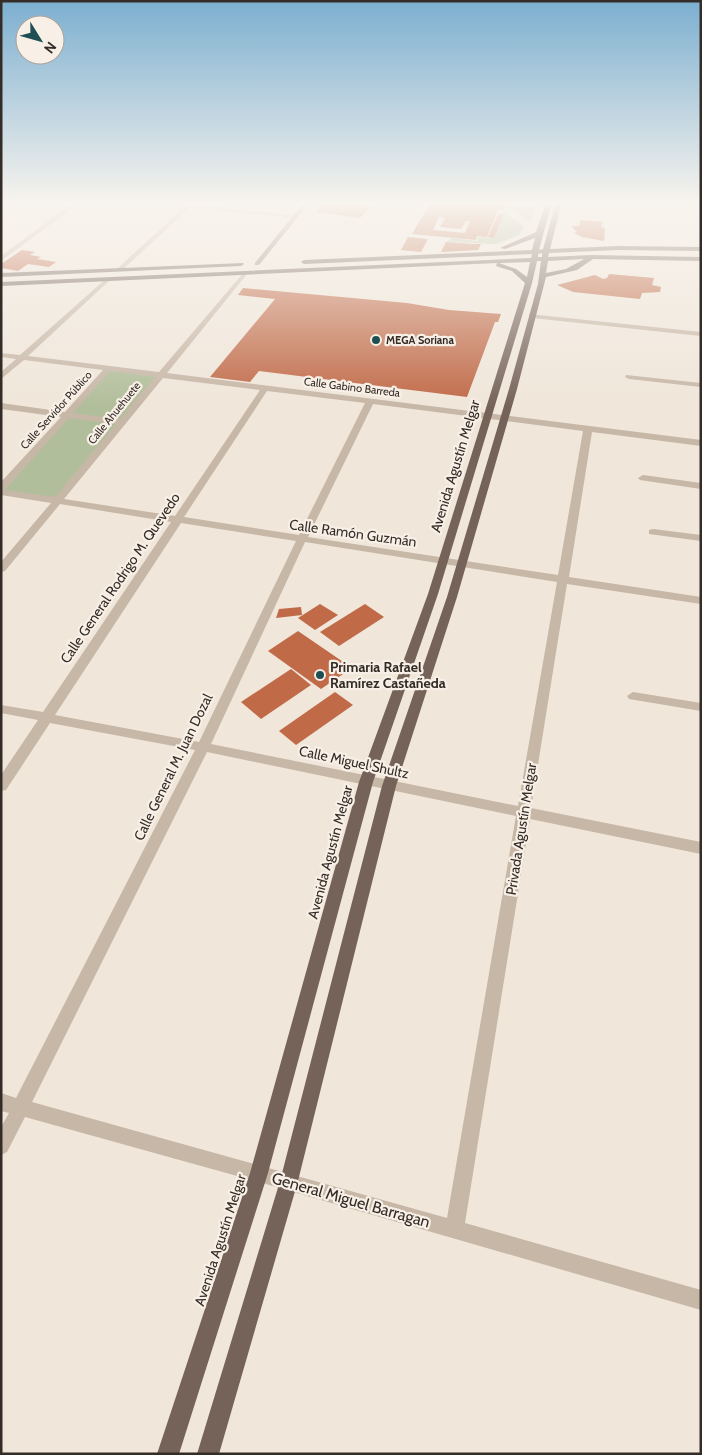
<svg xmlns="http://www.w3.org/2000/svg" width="702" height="1455" viewBox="0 0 702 1455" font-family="Cabin,sans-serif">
	<rect width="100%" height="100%" fill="#f0e6da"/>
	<g fill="#b1be9b">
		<polygon points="529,202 537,202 530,222 514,209"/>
		<polygon points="502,213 505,213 524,227 519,235 496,244 447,242 452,238 477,241 479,237 494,238 504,215 501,214"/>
		<polygon points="108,369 160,375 58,501 1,492"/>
	</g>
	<g fill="#c06a48" fill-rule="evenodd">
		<polygon points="326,202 332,202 370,207 360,218 316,212"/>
		<path d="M431 202H502L501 206H506L504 210H498L487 237 477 236 476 240 412 234ZM439 217 445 218 440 227 461 229 466 221H470L465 233 433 230Z"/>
		<polygon points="498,214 504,214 494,238 488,237"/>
		<polygon points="581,220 603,222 601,227 605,228 604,241 582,237 574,233 577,232 571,226 579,226"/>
		<polygon points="408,237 428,239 421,252 401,250"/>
		<polygon points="446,242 472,244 481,244 478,250 441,252"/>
		<polygon points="22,250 35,252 30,255 41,257 37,259 56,262 49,267 28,264 18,271 1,268 1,264"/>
		<polygon points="609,274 654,278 652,285 661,287 660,292 642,293 640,299 573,292 557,285 595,275 603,279 607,278"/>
		<polygon points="243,288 407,303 449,310 501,314 498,322 495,322 467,397 259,371 250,382 210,377 275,299 238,295"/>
		<polygon points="320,604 338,615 315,630 298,618"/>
		<polygon points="365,604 384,617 339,646 320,632"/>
		<polygon points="301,607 302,615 276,618 279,609"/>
		<polygon points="298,631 352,668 321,689 268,651"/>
		<polygon points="291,669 311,685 261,719 241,702"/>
		<polygon points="335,692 353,705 296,745 279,731"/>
	</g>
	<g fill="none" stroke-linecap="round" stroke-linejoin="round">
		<g fill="#c7b7a7" fill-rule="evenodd">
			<polygon points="74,202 81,202 1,261 1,256"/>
			<polygon points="143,202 187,204 191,202 194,205 298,216 295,218 190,208 122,270 118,270 118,268 184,207"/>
			<path d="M245 271 248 273 247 274 167 373 701 440V446L592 432 569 577 701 597V604L567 584 531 808 701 842V854L530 819 465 1223 701 1290V1310L259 1182 25 1117 7 1152 1 1155V1127L9 1113 1 1111V1093L16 1098 195 750 50 723 6 790 1 791V775L38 720 1 713V705L43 712 171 522 60 504 5 571 1 572V562L51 503 1 495V482L61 417 1 409V403L65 412 103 370 24 360 1 379V372L16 359 1 357V353L20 355 108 277 111 279 110 280 28 356 159 372ZM110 371 155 377 120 419 73 413ZM163 378 260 390 175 516 64 499ZM267 391 365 403 299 535 184 517ZM373 404 583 431 558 575 308 537ZM69 418 116 424 55 497 5 490ZM181 523 296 541 199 742 55 715ZM305 542 557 582 518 806 211 744ZM207 752 516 816 447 1218 32 1102Z"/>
			<polygon points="529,314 701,332 701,336 532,318 529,318"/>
			<polygon points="626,375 701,383 701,387 629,379 625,377"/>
			<polygon points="643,475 701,483 701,489 640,480 638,478"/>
			<polygon points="653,529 701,535 701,541 649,534 649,530"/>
			<polygon points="633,692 701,703 701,711 629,699 627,696"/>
		</g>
		<polygon fill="#9b8678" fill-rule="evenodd" points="304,202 310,202 259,265 255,265 255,263"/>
		<g fill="#756359" fill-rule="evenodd">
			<path d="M546 202H552L539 250 543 249 556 202H562L550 249 618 246 701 247V251L618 250 549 253 548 257 591 255 701 257V261L593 259 577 270 546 277 517 389 457 597 396 786 298 1181 219 1454H197L280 1181 382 786 447 597 509 389 538 284 541 261H537L532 283 438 594 373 782 268 1173 179 1454H157L250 1173 359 782 428 594 525 283 512 271 496 266 497 263 1 286V282L531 258 532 254 304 264 301 262 304 260 532 250 535 238 505 249 500 248 536 232ZM542 253V257H538V254ZM584 259 566 269 546 273 548 261ZM530 262 527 277 516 269 499 263Z"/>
			<polygon points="243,263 244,264 241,266 1,277 1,273"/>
		</g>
	</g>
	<linearGradient id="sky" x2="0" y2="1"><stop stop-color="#7cafd0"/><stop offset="0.5" stop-color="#f8f4ee"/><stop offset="1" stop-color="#f8f4ee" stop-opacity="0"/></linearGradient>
	<rect width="702" height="406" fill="url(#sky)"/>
	<g fill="#1f4e53" stroke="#f8f0e6" stroke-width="2">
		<circle cx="376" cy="340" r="5"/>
		<circle cx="320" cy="675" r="5"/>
	</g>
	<g text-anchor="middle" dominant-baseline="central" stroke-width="4.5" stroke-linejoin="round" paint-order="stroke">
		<g font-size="11" font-weight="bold" fill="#342c27" stroke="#f8f0e6" text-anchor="start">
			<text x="386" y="340">MEGA Soriana</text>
		</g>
		<g font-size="11" fill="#342c27" stroke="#f8f0e6">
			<text transform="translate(352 387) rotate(7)">Calle Gabino Barreda</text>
			<text transform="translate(56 410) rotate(-48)">Calle Servidor Público</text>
			<text transform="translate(114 413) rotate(-51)">Calle Ahuehuete</text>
		</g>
		<g font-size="14" fill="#342c27" stroke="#f8f0e6">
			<text transform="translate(455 466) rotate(-73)">Avenida Agustín Melgar</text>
			<text transform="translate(353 533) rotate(8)">Calle Ramón Guzmán</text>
			<text transform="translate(120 578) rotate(-56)">Calle General Rodrigo M. Quevedo</text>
			<text transform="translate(354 762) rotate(12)">Calle Miguel Shultz</text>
			<text transform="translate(173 767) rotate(-64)">Calle General M. Juan Dozal</text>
			<text transform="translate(521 829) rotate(-81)">Privada Agustín Melgar</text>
			<text transform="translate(330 852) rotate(-75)">Avenida Agustín Melgar</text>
			<text transform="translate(220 1240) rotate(-72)">Avenida Agustín Melgar</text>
		</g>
		<g font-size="14" font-weight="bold" fill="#342c27" stroke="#f8f0e6" text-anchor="start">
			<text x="330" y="667">Primaria Rafael<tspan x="330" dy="16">Ramírez Castañeda</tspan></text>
		</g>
		<g font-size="16" fill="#342c27" stroke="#f8f0e6">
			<text transform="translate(351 1200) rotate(16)">General Miguel Barragan</text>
		</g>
	</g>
	<rect width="702" height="1455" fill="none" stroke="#342c27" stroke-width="5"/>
	<g transform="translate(40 40) rotate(127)"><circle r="24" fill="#f8f0e6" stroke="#aaa29a"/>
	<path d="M0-4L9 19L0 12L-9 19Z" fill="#1f4e53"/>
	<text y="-8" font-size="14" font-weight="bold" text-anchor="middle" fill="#342c27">N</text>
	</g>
</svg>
